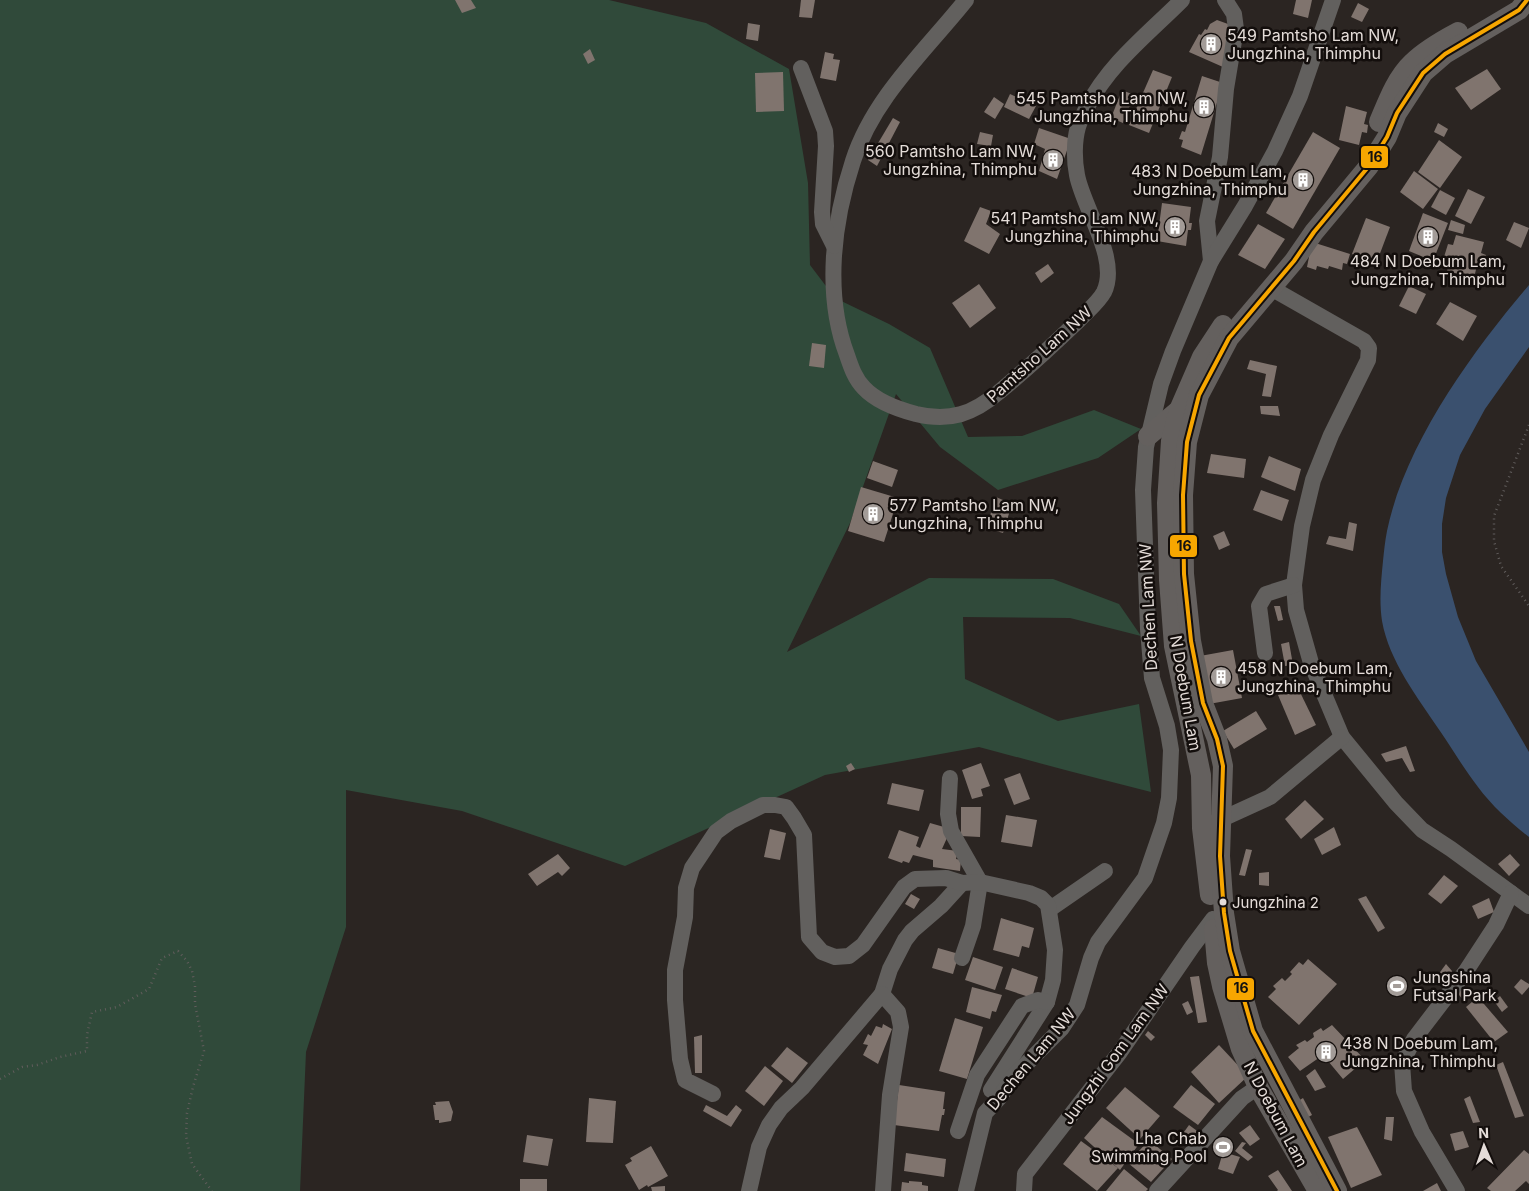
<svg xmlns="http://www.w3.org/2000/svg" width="1529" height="1191" viewBox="0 0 1529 1191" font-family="Inter,sans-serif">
	<rect width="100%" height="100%" fill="#2b2522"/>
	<polygon fill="#304a3a" points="0,0 609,0 706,23 789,69 808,183 810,265 835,298 889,324 930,348 968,437 1022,436 1094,410 1141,429 1098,458 998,490 940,447 896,394 850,523 787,652 929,578 1053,579 1119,604 1141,636 1070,618 963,617 965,679 1058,721 1139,704 1151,792 1069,771 979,747 825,775 625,866 462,811 346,790 346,927 306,1052 300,1191 0,1191"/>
	<path fill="#3a506e" d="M1529 285V347L1485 409 1460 455 1446 498 1442 524V552L1446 574 1458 617 1476 661 1529 752V837C1511 823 1492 806 1478 787 1464 769 1453 750 1440 731 1418 698 1389 661 1382 621 1379 601 1381 581 1383 561 1384 551 1385 541 1387 531 1405 444 1472 352 1529 285Z"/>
	<g fill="#80746e">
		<polygon points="455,0 471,0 476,8 462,13"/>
		<polygon points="801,0 815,0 812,18 799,17"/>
		<polygon points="1296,0 1312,0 1308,18 1293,14"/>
		<polygon points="1358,3 1369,9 1362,22 1351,17"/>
		<polygon points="1217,20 1228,24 1231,42 1223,67 1189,52 1199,34 1201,35 1205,29 1207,30 1210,24"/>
		<polygon points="748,23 760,25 758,41 746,39"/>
		<polygon points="590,49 595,60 588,64 583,54"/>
		<polygon points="825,52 834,54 833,59 840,60 836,81 820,78"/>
		<polygon points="1487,69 1501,89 1471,110 1455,88"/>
		<polygon points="1153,70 1172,77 1149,133 1129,125"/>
		<polygon points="783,72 784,111 756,112 755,73"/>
		<polygon points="1202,76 1223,83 1201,155 1181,147 1183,140 1179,139 1182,131 1185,132"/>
		<polygon points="1122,90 1134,95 1123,123 1111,118"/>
		<polygon points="1010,94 1036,106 1029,119 1004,107"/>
		<polygon points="994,97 1004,104 995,119 984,112"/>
		<polygon points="1346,106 1367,112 1364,124 1368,125 1367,133 1362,132 1359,145 1339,140"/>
		<polygon points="893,118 900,122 877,166 868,160"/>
		<polygon points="1438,123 1448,129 1444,137 1434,132"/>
		<polygon points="1039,128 1071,139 1057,179 1039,171 1045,149 1034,144"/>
		<polygon points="980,132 993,135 991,146 977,144"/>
		<polygon points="1313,132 1340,148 1293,229 1266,213"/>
		<polygon points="1439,140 1462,157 1440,188 1418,172"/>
		<polygon points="1414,171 1438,189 1423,209 1400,192"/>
		<polygon points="1468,189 1485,197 1471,224 1455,216"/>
		<polygon points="1440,190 1455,198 1446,215 1431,207"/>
		<polygon points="1162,203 1191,207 1189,223 1192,223 1191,230 1188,230 1186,246 1157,241"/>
		<polygon points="980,207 991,211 986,224 1000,234 989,254 964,241"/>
		<polygon points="1423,213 1448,223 1433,261 1409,251"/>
		<polygon points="1366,218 1390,227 1376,264 1352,254"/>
		<polygon points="1451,220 1465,225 1463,234 1448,230"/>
		<polygon points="1514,222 1529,228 1521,248 1506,240"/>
		<polygon points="1258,224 1285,239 1265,269 1238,255"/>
		<polygon points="1456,235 1484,242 1481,253 1486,255 1483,266 1477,265 1474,278 1447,271 1450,258 1444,257 1448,244 1453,245"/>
		<polygon points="1312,242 1350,254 1347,264 1343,263 1342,270 1329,266 1328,269 1317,266 1316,270 1307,267"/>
		<polygon points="1048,264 1054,273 1041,283 1035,273"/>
		<polygon points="979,284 996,308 970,328 952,303"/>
		<polygon points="1409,286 1426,294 1416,314 1399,306"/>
		<polygon points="1450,302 1477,316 1463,341 1436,324"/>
		<polygon points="812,343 826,345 824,368 809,366"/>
		<polygon points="1250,360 1277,366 1271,397 1262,396 1266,374 1247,369"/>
		<polygon points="1260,406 1278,406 1280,416 1261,414"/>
		<polygon points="1211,454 1246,459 1244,478 1207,473"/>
		<polygon points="1269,456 1301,469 1295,491 1261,477"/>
		<polygon points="873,461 898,470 892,487 867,478"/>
		<polygon points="861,487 898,498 884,542 848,531"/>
		<polygon points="1261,490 1289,500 1282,521 1253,510"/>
		<polygon points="996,497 1012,504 1003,533 986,528"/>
		<polygon points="1349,522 1357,524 1353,551 1326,544 1329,536 1346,539"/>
		<polygon points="1224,531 1230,545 1219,550 1213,536"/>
		<polygon points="1274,606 1280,606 1283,620 1278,621"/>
		<polygon points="1289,642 1293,665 1285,666 1281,644"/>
		<polygon points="1233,650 1242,698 1209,704 1200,656"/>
		<polygon points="1297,686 1316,725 1295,735 1278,695"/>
		<polygon points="1256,711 1267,729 1234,749 1223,731"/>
		<polygon points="1406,746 1415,771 1410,772 1402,758 1386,762 1381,754"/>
		<polygon points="851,763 855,769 849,772 846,766"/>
		<polygon points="981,763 990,786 981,789 983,796 972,799 962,770"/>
		<polygon points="1020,773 1030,799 1014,805 1004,779"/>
		<polygon points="892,783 924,790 919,811 887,804"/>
		<polygon points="1305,800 1324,819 1301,839 1285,819"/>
		<polygon points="961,807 981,807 980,837 961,836"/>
		<polygon points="1006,815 1037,820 1032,847 1001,842"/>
		<polygon points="930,823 951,829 942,849 958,851 956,859 961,860 960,871 933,867 933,860 913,855 909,863 903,861 902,863 888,858 899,830 919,837 916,846 920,848"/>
		<polygon points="1334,827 1341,845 1322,855 1314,839"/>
		<polygon points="770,829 786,833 780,860 764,857"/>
		<polygon points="1246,849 1252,850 1245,876 1239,875"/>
		<polygon points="558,854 570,868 562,876 558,872 537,886 528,874"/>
		<polygon points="1510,854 1520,865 1509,876 1498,864"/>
		<polygon points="1269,872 1269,886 1259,885 1259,873"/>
		<polygon points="1444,875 1458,886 1441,904 1428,894"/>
		<polygon points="911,894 920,899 914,909 905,904"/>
		<polygon points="1366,896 1385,928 1378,932 1358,899"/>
		<polygon points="1489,898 1494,912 1478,919 1472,906"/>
		<polygon points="1001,918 1034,928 1029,948 1022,946 1019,957 993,950"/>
		<polygon points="938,948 959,954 953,974 932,968"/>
		<polygon points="973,957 1003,967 995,990 965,980"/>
		<polygon points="1308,959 1337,984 1299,1025 1268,997 1276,989 1273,986 1282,978 1285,981 1292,974 1290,972 1299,962 1303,965"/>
		<polygon points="1446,964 1452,971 1442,985 1435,979"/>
		<polygon points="1012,968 1038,977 1032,998 1005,989"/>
		<polygon points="1199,976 1207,1022 1198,1023 1190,977"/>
		<polygon points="1521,979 1529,984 1529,987 1522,995 1514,987"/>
		<polygon points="1460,984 1470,996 1464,1001 1454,989"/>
		<polygon points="972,987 1002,995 996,1012 992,1011 990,1019 966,1012"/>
		<polygon points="1500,996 1508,1007 1502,1012 1494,1001"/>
		<polygon points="1478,997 1508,1032 1494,1042 1466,1007"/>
		<polygon points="1188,1001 1193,1012 1187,1015 1182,1004"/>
		<polygon points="955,1018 983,1027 967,1079 939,1071"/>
		<polygon points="883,1024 892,1029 878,1064 863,1055 868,1045 863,1044 868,1034 871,1036 876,1026 882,1028"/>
		<polygon points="1332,1025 1365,1060 1343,1079 1323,1055 1300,1071 1288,1057 1299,1048 1296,1045 1305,1040 1307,1042 1314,1037 1313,1033 1321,1028 1323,1031"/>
		<polygon points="1148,1031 1155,1037 1151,1041 1145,1035"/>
		<polygon points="702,1035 702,1073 695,1073 694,1037"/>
		<polygon points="1219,1045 1248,1076 1219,1103 1191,1072"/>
		<polygon points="787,1047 808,1063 792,1083 771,1066"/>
		<polygon points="1503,1062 1524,1116 1515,1118 1496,1065"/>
		<polygon points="765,1066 783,1081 764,1106 745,1091"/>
		<polygon points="1315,1069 1326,1087 1315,1091 1306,1076"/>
		<polygon points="899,1085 945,1092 943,1109 945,1109 944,1115 942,1115 939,1131 894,1125"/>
		<polygon points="1191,1085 1215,1104 1198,1125 1173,1107"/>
		<polygon points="1125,1087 1160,1116 1140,1139 1106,1108"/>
		<polygon points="1470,1096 1480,1122 1473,1123 1464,1099"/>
		<polygon points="589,1098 616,1101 613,1143 586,1142"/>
		<polygon points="1303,1098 1312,1115 1303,1120 1295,1103"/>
		<polygon points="449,1101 453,1112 451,1121 439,1123 439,1120 435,1120 433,1105 436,1105 435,1102"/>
		<polygon points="706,1105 727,1116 736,1105 742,1110 731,1127 703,1111"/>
		<polygon points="1102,1117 1139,1144 1120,1170 1084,1138"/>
		<polygon points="1386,1117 1394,1117 1392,1141 1384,1139"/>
		<polygon points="1189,1125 1200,1133 1193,1139 1184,1132"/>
		<polygon points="1250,1125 1260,1139 1250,1146 1239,1133"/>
		<polygon points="1357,1127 1382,1175 1351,1188 1328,1137"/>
		<polygon points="1463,1131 1469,1147 1455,1151 1450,1134"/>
		<polygon points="527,1135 553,1139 548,1166 523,1162"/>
		<polygon points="1149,1140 1172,1159 1151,1182 1128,1163"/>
		<polygon points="1081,1141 1118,1168 1097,1191 1063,1164"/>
		<polygon points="1242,1142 1246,1143 1242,1148 1253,1157 1248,1161 1235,1151"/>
		<polygon points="651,1146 668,1176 648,1187 647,1185 639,1190 625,1165 632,1161 630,1158"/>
		<polygon points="1524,1150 1529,1154 1529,1184 1526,1181 1515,1191 1491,1191 1487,1188"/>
		<polygon points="1223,1152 1240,1157 1233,1174 1218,1169"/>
		<polygon points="906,1153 946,1159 944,1177 904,1171"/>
		<polygon points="1124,1169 1148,1189 1146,1191 1106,1191"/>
		<polygon points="1278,1170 1292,1191 1277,1191 1278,1190 1268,1176"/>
		<rect x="520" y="1179" width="27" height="12"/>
		<polygon points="909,1181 922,1182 922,1185 928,1186 928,1191 901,1191 902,1182 909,1183"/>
		<polygon points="1437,1183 1441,1191 1423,1191"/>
		<polygon points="665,1186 665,1191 652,1191 651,1187"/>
	</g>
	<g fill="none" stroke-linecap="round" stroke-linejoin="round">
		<g stroke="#615d5c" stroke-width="2.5" stroke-dasharray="1 4" stroke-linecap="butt">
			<polyline points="1529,425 1494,516 1494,541 1501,566 1529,606"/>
			<polyline points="0,1079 22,1067 37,1065 60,1057 87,1051 87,1035 92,1012 117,1007 149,989 162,958 178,951 187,961 192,971 195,986 195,1004 204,1051 193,1087 187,1113 186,1136 192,1164 212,1191"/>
		</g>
		<g stroke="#62605e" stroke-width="16">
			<path d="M966 0C926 50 873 98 853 161 833 222 824 294 847 355 851 367 855 379 864 388 877 402 897 409 916 414 950 422 973 414 999 392 1027 369 1053 345 1079 320 1087 311 1098 303 1104 292 1120 259 1083 208 1077 175 1074 160 1074 141 1078 127 1080 120 1084 114 1087 107 1109 64 1148 34 1182 0"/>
			<polyline points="801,68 825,131 826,146 822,212 823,224 834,246"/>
			<polyline points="1211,261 1207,221 1220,157 1226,89 1236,29 1234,14 1225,0"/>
			<polyline points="1271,288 1364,341 1369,348 1368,360 1331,435 1313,480 1302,526 1294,585 1296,610 1311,663 1342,737 1396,803 1422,830 1451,849 1529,906"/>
			<polyline points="1265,653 1259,606 1266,594 1294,585"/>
			<polyline points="950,778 948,814 951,831 980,882 973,926 962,958"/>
			<polyline points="1211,824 1270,797 1342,737"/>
			<polyline points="1050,909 1105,871"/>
			<polyline points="882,994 890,969 905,940 912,931 941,906 962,883"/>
			<polyline points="713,1094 685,1080 680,1059 675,1000 675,970 685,917 686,888 692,868 716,832 731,821 763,805 775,805 786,807 794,818 804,835 809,937 822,952 835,957 849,956 863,945 904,887 915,879 946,878 962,883 980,882 1029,893 1041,898 1048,905 1055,950 1053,980 1047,1002 991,1090"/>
			<polyline points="958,1131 977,1075 1022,1006 1038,1000 1047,1002"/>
			<polyline points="749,1191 759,1147 769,1125 781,1108 802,1088 882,994 898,1012 901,1027 890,1095 883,1191"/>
			<polyline points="966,1191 985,1113 1000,1097 1012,1078 1062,1028 1077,1005 1091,958 1098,942 1145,878 1164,823 1169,798 1171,750 1167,726 1152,678 1148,629 1143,490 1146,447 1161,384 1173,351 1211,261 1245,206 1275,151 1300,96 1333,0"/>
			<polyline points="1024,1191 1025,1174 1120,1052 1192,947 1213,919"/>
			<polyline points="1157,1191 1242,1098 1258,1087"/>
			<polyline points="1457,1191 1422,1132 1404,1091 1402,1063 1414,1039 1466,971 1496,925 1511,893"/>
		</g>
		<g stroke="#64605e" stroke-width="20">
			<path d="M1379 122C1387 103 1396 78 1412 63 1425 50 1441 41 1458 32"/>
			<polyline points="1148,436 1179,410"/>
			<polyline points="1210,895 1202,828 1201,775 1174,646 1169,580 1167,503 1171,441 1179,410 1202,357 1223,325"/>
			<polyline points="1214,929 1217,963 1222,986 1241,1049 1258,1087 1318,1191"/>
			<polyline points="1337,1191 1253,1031 1230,951 1224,913 1220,856 1223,766 1217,739 1203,703 1191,641 1184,574 1183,495 1187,442 1199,395 1229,338 1294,261 1314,232 1369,166 1387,137 1397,113 1423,73 1445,54 1519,10 1527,0"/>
		</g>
		<g stroke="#130e0c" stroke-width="8">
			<polyline id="bus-1" points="1337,1191 1253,1031 1230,951 1224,913 1220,856 1223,766 1217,739 1203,703 1191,641 1184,574 1183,495 1187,442 1199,395 1229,338 1294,261 1314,232 1369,166 1387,137 1397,113 1423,73 1445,54 1519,10 1527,0"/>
		</g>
		<use href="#bus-1" stroke="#f7a600" stroke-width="4"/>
	</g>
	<defs>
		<g id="building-disc" transform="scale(1.125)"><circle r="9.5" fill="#a39c98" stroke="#130e0c"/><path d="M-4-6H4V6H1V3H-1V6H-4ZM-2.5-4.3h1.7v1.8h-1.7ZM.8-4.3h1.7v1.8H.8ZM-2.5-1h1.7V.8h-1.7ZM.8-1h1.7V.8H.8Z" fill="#fff"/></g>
		<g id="stadium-disc" transform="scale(1.125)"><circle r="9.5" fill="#a39c98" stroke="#130e0c"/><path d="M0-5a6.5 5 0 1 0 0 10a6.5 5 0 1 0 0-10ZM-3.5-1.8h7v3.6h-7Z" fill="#fff"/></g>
	</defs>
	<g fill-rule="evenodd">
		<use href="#building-disc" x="1211" y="44"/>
		<use href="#building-disc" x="1204" y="107"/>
		<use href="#building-disc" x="1053" y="160"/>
		<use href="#building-disc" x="1303" y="180"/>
		<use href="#building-disc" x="1175" y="227"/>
		<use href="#building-disc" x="1428" y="237"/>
		<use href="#building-disc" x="873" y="514"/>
		<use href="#building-disc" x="1221" y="677"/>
		<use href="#stadium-disc" x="1397" y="986"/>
		<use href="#building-disc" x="1326" y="1052"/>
		<use href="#stadium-disc" x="1223" y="1147"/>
	</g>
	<circle fill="#e4dcd8" stroke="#130e0c" stroke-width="2" cx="1223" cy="902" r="4.5"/>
	<g text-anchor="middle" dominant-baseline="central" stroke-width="5" stroke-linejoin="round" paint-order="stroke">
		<g font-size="15" fill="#e4dcd8" stroke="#130e0c" text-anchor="start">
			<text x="1232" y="902">Jungzhina 2</text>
		</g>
		<g font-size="16" fill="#e4dcd8" stroke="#130e0c" text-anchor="start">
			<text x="1227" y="35">549 Pamtsho Lam NW,<tspan x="1227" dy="18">Jungzhina, Thimphu</tspan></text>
			<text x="1188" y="98" text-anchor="end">545 Pamtsho Lam NW,<tspan x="1188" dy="18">Jungzhina, Thimphu</tspan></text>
			<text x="1037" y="151" text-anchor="end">560 Pamtsho Lam NW,<tspan x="1037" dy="18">Jungzhina, Thimphu</tspan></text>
			<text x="1287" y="171" text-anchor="end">483 N Doebum Lam,<tspan x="1287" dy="18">Jungzhina, Thimphu</tspan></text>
			<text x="1159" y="218" text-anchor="end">541 Pamtsho Lam NW,<tspan x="1159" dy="18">Jungzhina, Thimphu</tspan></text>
			<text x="1428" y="261" text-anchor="middle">484 N Doebum Lam,<tspan x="1428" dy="18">Jungzhina, Thimphu</tspan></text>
			<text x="889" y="505">577 Pamtsho Lam NW,<tspan x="889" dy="18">Jungzhina, Thimphu</tspan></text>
			<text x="1237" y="668">458 N Doebum Lam,<tspan x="1237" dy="18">Jungzhina, Thimphu</tspan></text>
			<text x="1413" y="977">Jungshina<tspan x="1413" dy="18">Futsal Park</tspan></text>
			<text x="1342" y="1043">438 N Doebum Lam,<tspan x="1342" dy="18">Jungzhina, Thimphu</tspan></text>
			<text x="1207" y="1138" text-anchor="end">Lha Chab<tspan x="1207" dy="18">Swimming Pool</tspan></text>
		</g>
		<g font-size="16" fill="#e4dcd8" stroke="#130e0c">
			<text transform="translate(1039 354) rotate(-42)">Pamtsho Lam NW</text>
			<text transform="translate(1148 607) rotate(-93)">Dechen Lam NW</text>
			<text transform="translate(1186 693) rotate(80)">N Doebum Lam</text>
			<text transform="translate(1115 1054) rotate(-54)">Jungzhi Gom Lam NW</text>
			<text transform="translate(1031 1059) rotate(-50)">Dechen Lam NW</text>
			<text transform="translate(1276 1114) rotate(62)">N Doebum Lam</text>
		</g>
	</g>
	<g stroke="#130e0c" stroke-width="2">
		<rect x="1360" y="145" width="29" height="24" rx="5" fill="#f7a600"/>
		<rect x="1169" y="534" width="29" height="24" rx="5" fill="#f7a600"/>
		<rect x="1226" y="977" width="29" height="24" rx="5" fill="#f7a600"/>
	</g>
	<g font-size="14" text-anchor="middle" font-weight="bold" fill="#111">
		<text x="1375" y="162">16</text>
		<text x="1184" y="551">16</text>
		<text x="1241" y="993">16</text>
	</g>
	<g transform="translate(1484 1146) rotate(358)" stroke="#130e0c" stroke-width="4" paint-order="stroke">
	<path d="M0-4L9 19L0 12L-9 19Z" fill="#e4dcd8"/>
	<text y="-8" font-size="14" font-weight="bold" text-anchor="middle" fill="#e4dcd8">N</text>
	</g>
</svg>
